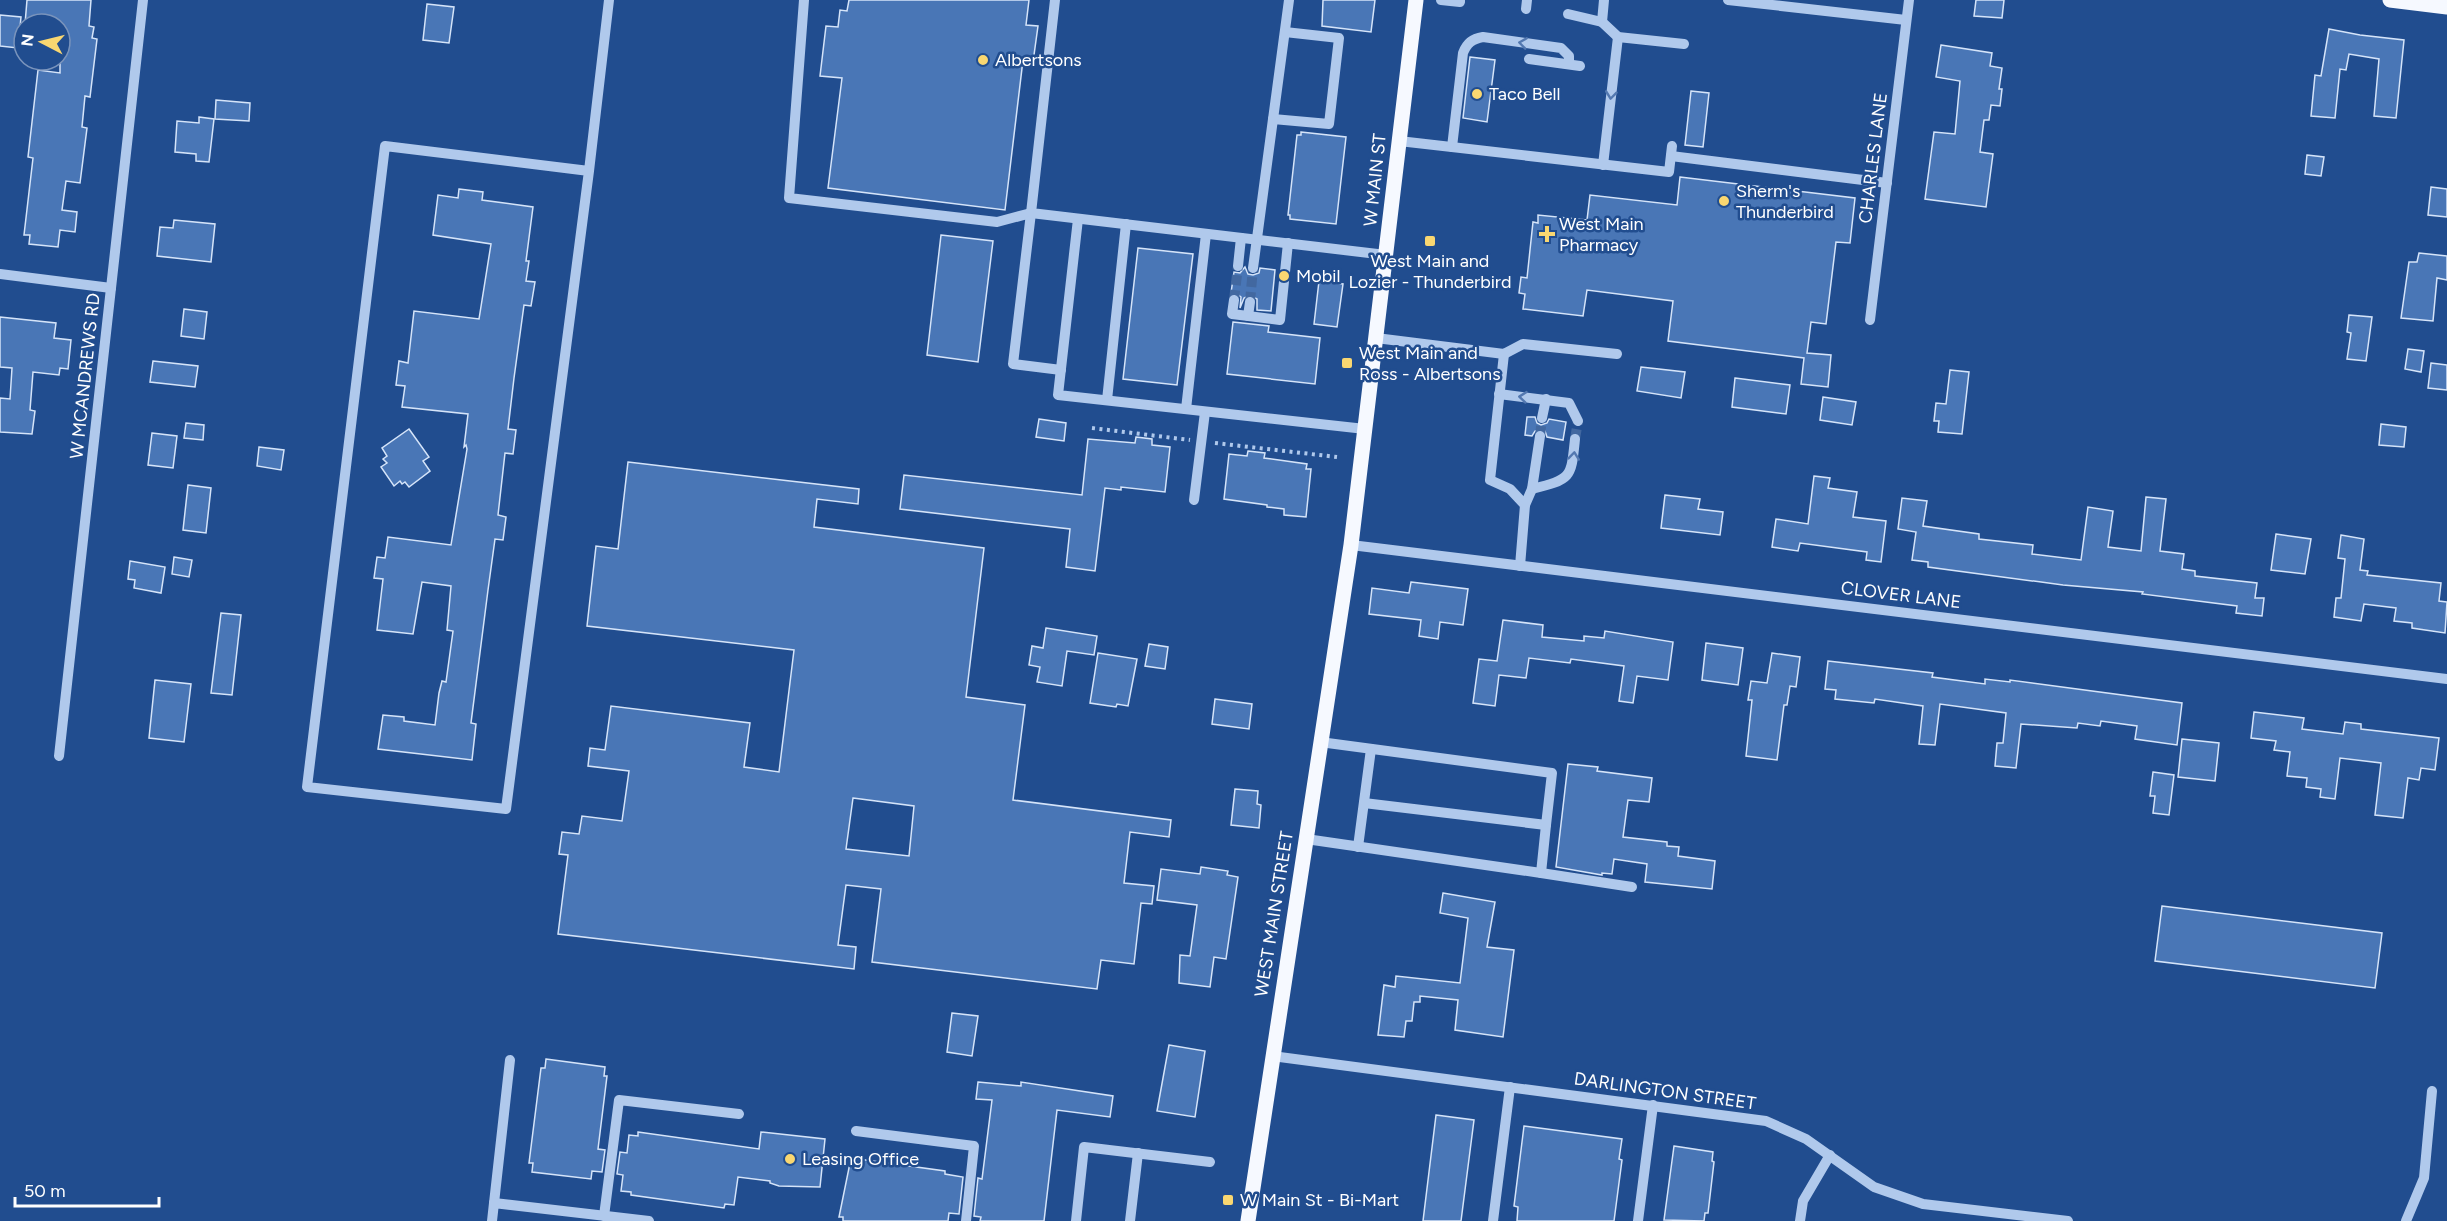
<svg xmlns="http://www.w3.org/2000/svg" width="2447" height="1221" viewBox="0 0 2447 1221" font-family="Figtree,sans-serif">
	<rect width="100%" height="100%" fill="#214d8f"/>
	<g fill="#4976b6" stroke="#d5e4f9" stroke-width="1.5" fill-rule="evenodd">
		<polygon points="27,0 91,0 89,26 94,27 92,38 97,39 90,97 85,96 82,127 87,128 80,183 66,181 62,210 77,212 75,232 60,230 58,247 29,244 30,235 24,235 33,158 28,157 38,70 60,73 60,24 25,24"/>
		<polygon points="849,0 1029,0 1026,25 1038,26 1033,62 1023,60 1005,210 828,188 842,78 820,76 826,26 838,27 840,10 847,11"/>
		<polygon points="1323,0 1375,0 1371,32 1322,26"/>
		<polygon points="1976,0 2004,0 2002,18 1974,16"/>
		<polygon points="427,4 454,7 449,43 423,40"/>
		<polygon points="0,15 21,17 18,48 0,46"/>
		<polygon points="2329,29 2360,35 2404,40 2396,118 2374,116 2379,59 2349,54 2346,70 2340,69 2335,118 2311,116 2315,75 2321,76"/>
		<polygon points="1941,45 1992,53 1990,66 2002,68 1999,89 2002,89 2000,106 1991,105 1989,120 1984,120 1980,152 1993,154 1986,207 1925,199 1934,132 1955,134 1960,81 1936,77"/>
		<polygon points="1470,57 1495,60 1487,122 1463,118"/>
		<polygon points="1691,91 1709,93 1703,147 1685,145"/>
		<polygon points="216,100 250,103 249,121 215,119"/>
		<polygon points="199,117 214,119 209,162 196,161 196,154 175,152 177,121 199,123"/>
		<polygon points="1301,132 1346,137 1336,224 1290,219 1290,215 1288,215 1297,135 1301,135"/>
		<polygon points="2307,155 2324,157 2321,176 2305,174"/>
		<polygon points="1680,177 1855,198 1850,243 1836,242 1826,324 1811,322 1807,353 1831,355 1828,387 1801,384 1804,358 1668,341 1673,301 1587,290 1583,316 1523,309 1525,294 1519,293 1521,277 1527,278 1533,222 1538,223 1538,215 1587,220 1590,195 1677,205"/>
		<polygon points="2431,187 2447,189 2447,217 2428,215"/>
		<polygon points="459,189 483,192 482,200 533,207 526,261 529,261 526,281 535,282 531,306 524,305 514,378 508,429 516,430 513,454 505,453 498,515 506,517 503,540 495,539 488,590 471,723 476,724 472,760 378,749 383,715 404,717 404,721 435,725 439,693 442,681 446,682 453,631 447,630 451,586 422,582 413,634 377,630 383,579 374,578 377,557 385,558 388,537 451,545 467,449 466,445 464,447 468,414 402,407 405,386 396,385 399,361 408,363 414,311 479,319 491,244 433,235 438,195 458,198"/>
		<polygon points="174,220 215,224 211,262 157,256 160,227 173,228"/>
		<polygon points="941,235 993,241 978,362 927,355"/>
		<polygon points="1138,248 1193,254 1177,385 1123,379"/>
		<polygon points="2419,253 2447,256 2447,280 2437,278 2433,321 2401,318 2409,262 2417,262"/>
		<polygon points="1245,267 1248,274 1253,275 1259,273 1260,268 1275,270 1271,311 1257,310 1257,299 1250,295 1244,298 1240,308 1241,297 1236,293 1231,293 1234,272 1240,273"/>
		<polygon points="1319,281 1343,284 1337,327 1314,324"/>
		<polygon points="184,309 207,312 204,339 181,336"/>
		<polygon points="2349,315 2372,317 2366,361 2347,359 2351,333 2347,332"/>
		<polygon points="0,317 56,323 54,338 71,340 68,369 60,368 59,375 33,372 30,410 35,411 32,434 0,432 0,398 10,399 12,368 0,367"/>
		<polygon points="1233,322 1269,326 1268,332 1320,338 1315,384 1227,374"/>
		<polygon points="2408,349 2424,351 2421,372 2405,369"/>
		<polygon points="153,361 198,366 195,387 150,382"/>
		<polygon points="2431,363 2447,365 2447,390 2428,388"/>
		<polygon points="1641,367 1685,372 1681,398 1637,391"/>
		<polygon points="1950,370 1969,372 1962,434 1938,432 1939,421 1934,421 1936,403 1946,404"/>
		<polygon points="1735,378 1790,385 1786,414 1732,407"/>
		<polygon points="1823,397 1856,402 1852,425 1820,420"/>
		<polygon points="1527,417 1535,417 1537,423 1541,425 1547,423 1549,419 1566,422 1563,440 1547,437 1545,431 1541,429 1535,431 1532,436 1525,435"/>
		<polygon points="1039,419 1066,423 1064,441 1036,437"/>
		<polygon points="186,423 204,425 203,440 184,438"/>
		<polygon points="2381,424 2406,427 2404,447 2379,445"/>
		<polygon points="409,429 429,457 423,461 430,471 409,487 405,482 402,484 400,481 394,486 381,467 387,463 383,459 387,456 382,448"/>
		<polygon points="152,433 177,436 173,468 148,465"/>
		<polygon points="1136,437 1152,439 1152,445 1170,447 1165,492 1121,487 1121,490 1105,488 1095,571 1066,567 1070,529 900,509 904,475 1082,495 1088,439 1135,443"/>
		<polygon points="259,447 284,450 281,470 257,466"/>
		<polygon points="1248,451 1265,453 1264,458 1307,464 1306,469 1311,469 1306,517 1284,515 1284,509 1267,507 1267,505 1224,499 1229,454 1247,456"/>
		<path d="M628 462 859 489 858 504 817 499 814 527 984 548 966 697 1025 705 1013 800 1171 820 1169 837 1130 832 1124 883 1154 886 1152 904 1141 903 1134 964 1101 960 1097 989 872 962 881 889 846 885 838 945 856 947 854 969 558 934 568 855 559 854 562 832 579 834 582 816 622 821 629 771 588 766 590 748 605 750 611 706 750 723 744 767 779 772 794 650 587 626 596 546 618 549ZM853 798 914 806 909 856 846 849Z"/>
		<polygon points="1814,476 1830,478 1828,488 1857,492 1853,517 1886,521 1881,562 1866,560 1867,552 1800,543 1798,551 1772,547 1776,519 1808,524"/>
		<polygon points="188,485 211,488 206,533 183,530"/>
		<polygon points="1665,495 1700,499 1698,509 1723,512 1720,535 1661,528"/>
		<polygon points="2146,497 2166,499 2160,551 2184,554 2182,569 2195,571 2195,576 2257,583 2255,598 2264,598 2262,616 2236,613 2237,606 2142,594 2143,592 2063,585 1928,567 1928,562 1912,560 1916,532 1898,529 1902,498 1927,501 1923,526 1979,534 1979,539 2033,545 2032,554 2081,560 2088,507 2113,511 2108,547 2141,551"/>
		<polygon points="2276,534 2311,539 2305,574 2271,570"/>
		<polygon points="2341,535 2364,539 2360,570 2368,571 2367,575 2441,583 2439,601 2447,602 2445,633 2412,628 2412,623 2394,621 2396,608 2364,604 2361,621 2334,617 2336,598 2341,598 2345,559 2338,558"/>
		<polygon points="174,557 192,560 189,577 172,574"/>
		<polygon points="130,561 165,567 161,593 134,588 135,580 128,579"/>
		<polygon points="1411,582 1468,589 1463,625 1440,622 1438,639 1419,636 1421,620 1369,614 1372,588 1409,593"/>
		<polygon points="221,613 241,615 232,695 211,693"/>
		<polygon points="1503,620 1543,625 1542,637 1584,641 1584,636 1604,638 1605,631 1673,642 1668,680 1637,676 1633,703 1619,701 1624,666 1571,659 1570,663 1529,658 1526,678 1499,675 1495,706 1473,703 1479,659 1497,661"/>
		<polygon points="1046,628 1097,636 1094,655 1067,651 1062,686 1037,682 1040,667 1029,665 1032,646 1043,648"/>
		<polygon points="1706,643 1743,648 1738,685 1702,680"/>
		<polygon points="1149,644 1168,647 1165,669 1145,666"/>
		<polygon points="1098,653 1137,659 1128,706 1117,704 1116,707 1090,703"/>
		<polygon points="1772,653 1800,657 1796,687 1790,686 1787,705 1784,705 1777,760 1746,756 1752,700 1748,700 1751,681 1767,683"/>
		<polygon points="1828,661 1933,673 1932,677 1985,684 1985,679 2010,682 2010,680 2182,703 2177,745 2135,739 2137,726 2101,721 2100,726 2078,723 2077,728 2021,724 2016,768 1995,766 1997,743 2003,743 2006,713 1940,704 1935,745 1919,744 1923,706 1875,699 1874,703 1835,699 1836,690 1825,689"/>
		<polygon points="155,680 191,684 184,742 149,738"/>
		<polygon points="1215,699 1252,704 1249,729 1212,724"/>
		<polygon points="2254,712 2304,718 2302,729 2343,734 2345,722 2361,724 2361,729 2439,738 2435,770 2421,768 2419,780 2408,778 2403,818 2375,815 2381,763 2340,758 2335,799 2320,797 2321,789 2306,787 2307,778 2287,776 2290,752 2274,750 2276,741 2251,738"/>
		<polygon points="2182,739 2219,743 2215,781 2178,777"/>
		<polygon points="1568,764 1598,767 1597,771 1652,778 1649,802 1628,800 1623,837 1667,842 1667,846 1679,847 1678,856 1715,861 1712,889 1645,882 1647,864 1614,859 1612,874 1602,873 1602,875 1556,867"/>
		<polygon points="2153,772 2174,775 2169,815 2153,813 2155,796 2150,796"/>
		<polygon points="1235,789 1258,791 1257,804 1261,805 1259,828 1231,825"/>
		<polygon points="1201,867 1228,871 1227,875 1238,877 1226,959 1214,957 1210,987 1179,983 1180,955 1190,956 1197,905 1157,900 1161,869 1200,874"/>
		<polygon points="1443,893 1495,902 1487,947 1514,950 1503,1037 1455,1030 1458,1000 1420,996 1420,1002 1414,1002 1412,1021 1406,1021 1404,1037 1378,1035 1384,985 1395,987 1396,976 1460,983 1468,918 1440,913"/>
		<polygon points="2162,906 2382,933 2375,988 2155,961"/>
		<polygon points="952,1013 978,1016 972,1056 947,1052"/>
		<polygon points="1169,1045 1205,1051 1195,1117 1157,1111"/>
		<polygon points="546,1059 605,1067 604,1076 607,1076 598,1149 605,1150 602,1172 592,1171 591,1179 532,1172 533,1163 529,1163 541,1068 545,1068"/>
		<polygon points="978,1082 1021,1086 1021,1082 1113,1096 1110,1117 1057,1110 1044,1221 980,1221 981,1217 974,1216 978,1178 982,1179 992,1100 976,1099"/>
		<polygon points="1436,1115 1474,1120 1461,1221 1423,1221"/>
		<polygon points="1524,1126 1622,1139 1619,1159 1622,1160 1614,1221 1517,1221 1518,1207 1514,1206"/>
		<polygon points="638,1132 759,1149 761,1132 825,1139 820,1187 779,1186 770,1183 770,1181 738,1177 734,1205 725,1204 724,1208 631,1195 631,1192 621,1191 623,1175 617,1174 620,1152 627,1153 629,1135 638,1136"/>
		<polygon points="1674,1146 1713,1152 1712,1161 1714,1162 1708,1213 1705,1213 1704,1221 1664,1220"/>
		<polygon points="851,1158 945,1171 945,1174 963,1177 959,1214 949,1213 948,1221 843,1221 843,1217 839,1217"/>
	</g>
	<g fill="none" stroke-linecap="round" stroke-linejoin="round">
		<g stroke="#4268a0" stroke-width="10" stroke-dasharray="10 5" stroke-linecap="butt">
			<polyline points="1234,300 1238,266"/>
			<polyline points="1250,302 1253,268"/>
			<polyline points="1540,436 1542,418"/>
			<polyline points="1575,439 1578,421"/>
		</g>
		<g stroke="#b0c9ec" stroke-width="4" stroke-dasharray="3 4.5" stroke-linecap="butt">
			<polyline points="1092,428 1190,440"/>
			<polyline points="1215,443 1337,457"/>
		</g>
		<g stroke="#b0c9ec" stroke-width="10">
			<polyline points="804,0 789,198 997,222 1031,213 1013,364 1061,370"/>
			<polyline points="1055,0 1031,213 1386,255"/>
			<polyline points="1441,0 1460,2 1460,0"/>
			<polyline points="1604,0 1602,22 1618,37 1684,44"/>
			<polyline points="1728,0 1906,20"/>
			<polyline points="1526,9 1527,0"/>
			<polyline points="1568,14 1602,22"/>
			<polyline points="1529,59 1580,66"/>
			<polyline points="1273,119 1329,124 1339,38 1285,32"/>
			<polyline points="1399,141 1669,172 1672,146"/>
			<path d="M1452 147 1463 53C1467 43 1472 39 1483 37L1561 48 1569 56V64"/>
			<polyline points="1671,156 1887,183"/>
			<polyline points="1603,165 1618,37"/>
			<polyline points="589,171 385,146 307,787 506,809 589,171 609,0"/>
			<polyline points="1078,219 1058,395 1365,429"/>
			<polyline points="1238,266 1241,238"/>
			<polyline points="1253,268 1289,0"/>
			<polyline points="0,274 111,288"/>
			<polyline points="1234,300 1232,314 1280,320 1288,243"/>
			<polyline points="1248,316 1250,302"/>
			<polyline points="1870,320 1909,0"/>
			<polyline points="1376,338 1504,354 1523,344 1617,354"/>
			<polyline points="1504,354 1490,480 1510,489 1525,505 1520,566"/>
			<polyline points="1499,394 1569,403 1578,421"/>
			<polyline points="1107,400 1126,224"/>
			<polyline points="1186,409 1206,234"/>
			<polyline points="1542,418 1546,399"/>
			<path d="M1532 489C1572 479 1571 478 1575 439"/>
			<polyline points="1194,500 1205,412"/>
			<polyline points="1525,505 1532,489 1540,436"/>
			<polyline points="1351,545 2447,679"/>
			<polyline points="1320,742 1552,773 1546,825 1364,803"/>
			<polyline points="59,756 143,0"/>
			<polyline points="1546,825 1541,873 1632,887"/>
			<polyline points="1306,839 1541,873"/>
			<polyline points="1358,847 1371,749"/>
			<polyline points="1272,1056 1766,1121 1806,1139 1874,1187 1923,1204 2068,1221"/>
			<polyline points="856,1131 974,1146 966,1221"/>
			<polyline points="494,1203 510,1060"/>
			<polyline points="604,1216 619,1100 739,1114"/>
			<polyline points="492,1221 494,1203 649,1221"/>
			<polyline points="1076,1221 1084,1147 1210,1162"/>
			<polyline points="1130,1221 1138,1153"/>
			<polyline points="1493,1221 1510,1087"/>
			<polyline points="1638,1221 1653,1105"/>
			<polyline points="1800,1221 1803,1201 1830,1155"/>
			<polyline points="2406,1221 2424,1178 2432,1091"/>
		</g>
		<g stroke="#f6f9ff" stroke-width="15">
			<polyline points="2390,0 2447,7"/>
			<polyline points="1248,1221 1351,545 1416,0"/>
		</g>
	</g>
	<defs><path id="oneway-chevron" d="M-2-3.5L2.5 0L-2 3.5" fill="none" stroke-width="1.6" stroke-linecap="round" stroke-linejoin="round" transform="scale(1.5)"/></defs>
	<g stroke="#5378b0">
		<use href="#oneway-chevron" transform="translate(1523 43) rotate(-172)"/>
		<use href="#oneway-chevron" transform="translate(1611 95) rotate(97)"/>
		<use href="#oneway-chevron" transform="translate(1523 397) rotate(-174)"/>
		<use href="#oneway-chevron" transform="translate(1574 456) rotate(-84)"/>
	</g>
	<g fill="#f9d771" stroke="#214d8f" stroke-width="2">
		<circle cx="983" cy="60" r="6"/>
		<circle cx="1477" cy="94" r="6"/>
		<circle cx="1724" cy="201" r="6"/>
		<path d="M1544 225h6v6h6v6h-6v6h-6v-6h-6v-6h6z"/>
		<rect x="1424" y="235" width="12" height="12" rx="3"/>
		<circle cx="1284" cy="276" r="6"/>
		<rect x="1341" y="357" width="12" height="12" rx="3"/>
		<circle cx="790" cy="1159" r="6"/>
		<rect x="1222" y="1194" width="12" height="12" rx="3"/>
	</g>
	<g text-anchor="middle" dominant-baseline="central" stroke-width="5" stroke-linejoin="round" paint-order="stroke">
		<g font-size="18" fill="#fff" stroke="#214d8f" text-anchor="start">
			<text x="995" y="60">Albertsons</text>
			<text x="1489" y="94">Taco Bell</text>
			<text x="1736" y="191">Sherm's<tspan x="1736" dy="21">Thunderbird</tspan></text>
			<text x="1559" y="224">West Main<tspan x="1559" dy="21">Pharmacy</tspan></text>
			<text x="1430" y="261" text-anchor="middle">West Main and<tspan x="1430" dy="21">Lozier - Thunderbird</tspan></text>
			<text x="1296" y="276">Mobil</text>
			<text x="1359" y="353">West Main and<tspan x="1359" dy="21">Ross - Albertsons</tspan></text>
			<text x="802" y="1159">Leasing Office</text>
			<text x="1240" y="1200">W Main St - Bi-Mart</text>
		</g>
		<g font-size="18" fill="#fff" stroke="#214d8f">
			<text transform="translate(1873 158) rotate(-83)">CHARLES LANE</text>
			<text transform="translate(1375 180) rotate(-84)">W MAIN ST</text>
			<text transform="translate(85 376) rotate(-84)">W MCANDREWS RD</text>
			<text transform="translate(1901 595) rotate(7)">CLOVER LANE</text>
			<text transform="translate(1274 914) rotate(-81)">WEST MAIN STREET</text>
			<text transform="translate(1665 1091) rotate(8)">DARLINGTON STREET</text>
		</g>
	</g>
	<g transform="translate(42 42) rotate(277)"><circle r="28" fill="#214d8f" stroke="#7a94bc" stroke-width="1.5"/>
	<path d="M0-4.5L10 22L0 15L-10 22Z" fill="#f9d771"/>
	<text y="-9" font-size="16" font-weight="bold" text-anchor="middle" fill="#ffffff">N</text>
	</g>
	<path d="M15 1197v9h144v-9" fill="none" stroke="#ffffff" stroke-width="3"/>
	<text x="24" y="1197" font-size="18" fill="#ffffff" stroke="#214d8f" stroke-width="4.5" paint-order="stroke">50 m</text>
</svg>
